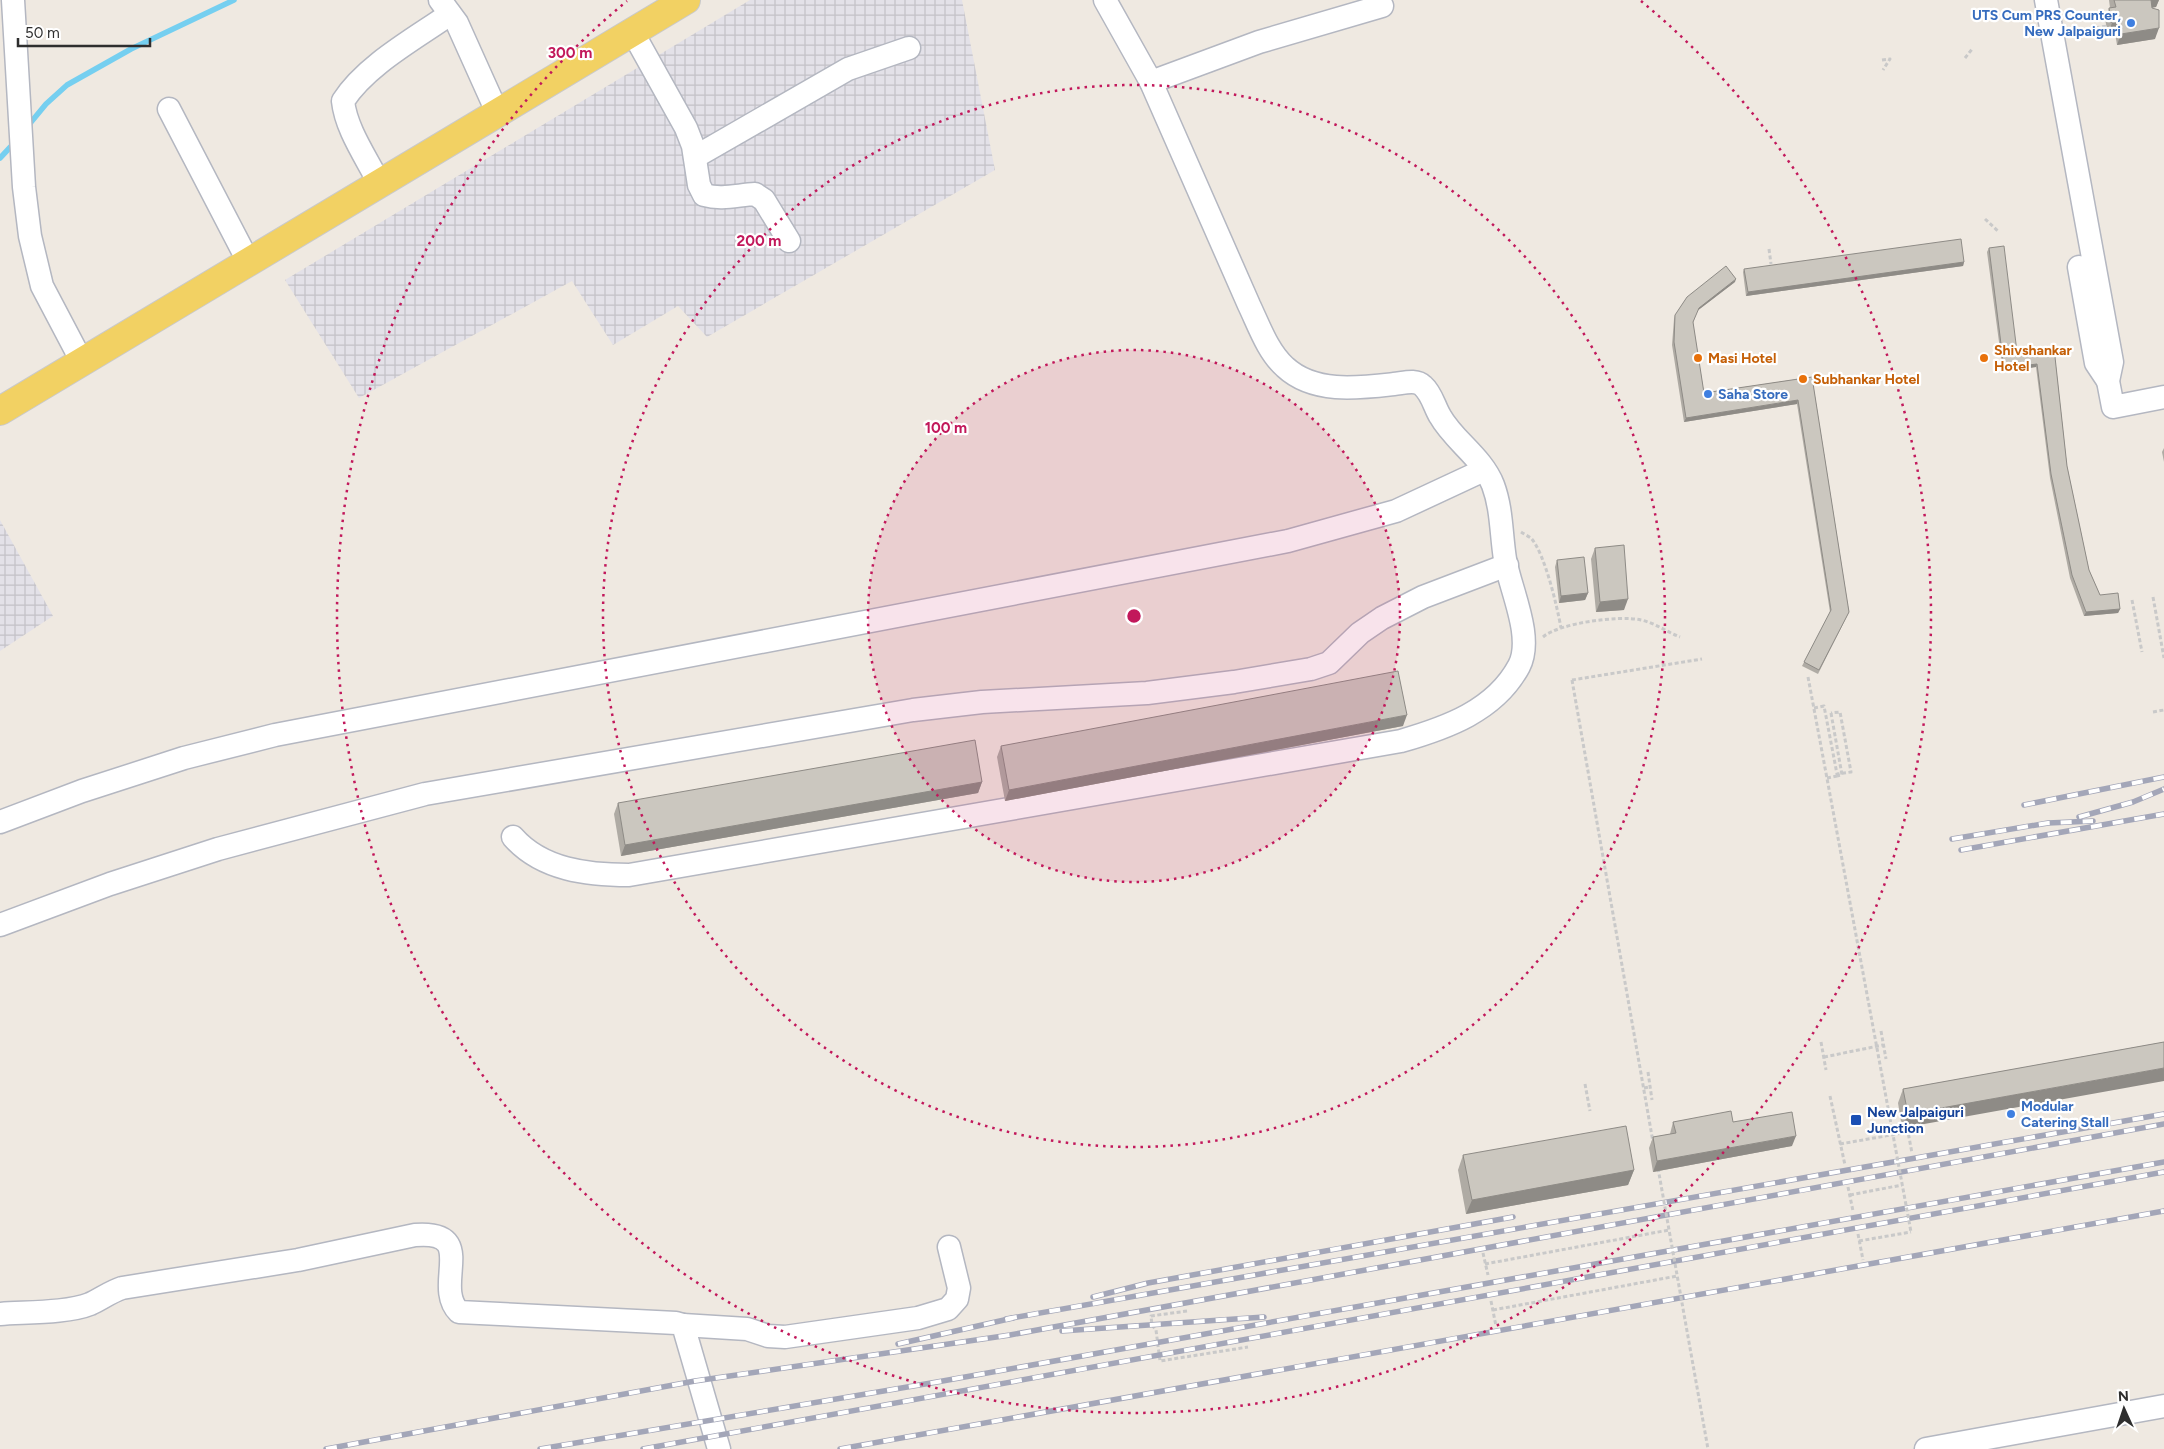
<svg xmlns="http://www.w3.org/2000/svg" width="2164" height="1449" viewBox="0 0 2164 1449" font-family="Figtree,sans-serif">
	<defs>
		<pattern id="industrial-grid" width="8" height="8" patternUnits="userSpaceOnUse" patternTransform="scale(1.25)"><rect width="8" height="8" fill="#e3e1e8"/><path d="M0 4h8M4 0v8" fill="none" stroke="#c3c1c7"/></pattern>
	</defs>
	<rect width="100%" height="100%" fill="#efe9e1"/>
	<g fill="url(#industrial-grid)">
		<polygon points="750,0 962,0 995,170 707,337 678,306 613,345 572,281 359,398 285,280"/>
		<polygon points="0,520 53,616 0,651"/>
	</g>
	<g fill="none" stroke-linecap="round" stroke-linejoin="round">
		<g stroke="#75cff0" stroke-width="5.5">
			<polyline points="27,127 46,104 67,85 131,49 234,0"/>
			<polyline points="0,158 15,142"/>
		</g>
		<g stroke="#b4b7c1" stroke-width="25">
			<g id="minor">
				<polyline points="13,0 24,187 30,236 42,286 82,362"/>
				<polyline points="440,0 457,23 497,112"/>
				<polyline points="2046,0 2112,362 2108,381 2113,407 2164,397"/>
				<path d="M632 31 686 128 693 146 699 185 704 195C722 200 737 195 755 194L764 200 789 241"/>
				<polyline points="1151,82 1259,42 1382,6"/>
				<polyline points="169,109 248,261"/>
				<polyline points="695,157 848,69 909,48"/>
				<path d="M379 183C366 157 346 129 343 101 366 65 416 38 450 14"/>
				<polyline points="2079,267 2096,363 2108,381"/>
				<polyline points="0,822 82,791 184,758 275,735 1288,541 1396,511 1484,470"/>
				<path d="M513 837C542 870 588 875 629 875L1401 741C1446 728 1495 711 1519 666 1534 637 1510 589 1505 559 1501 534 1502 509 1493 485 1482 457 1454 441 1440 416 1434 406 1432 394 1423 386 1416 379 1404 383 1394 384 1359 388 1314 394 1285 367 1268 352 1259 326 1249 305L1151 82 1105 0"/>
				<polyline points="0,925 110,884 218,849 425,794 913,710 982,702 1147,693 1234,682 1311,669 1329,663 1360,633 1382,618 1423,597 1507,565"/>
				<path d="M0 1314C25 1312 68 1313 90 1304 101 1299 110 1292 122 1288L298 1260 415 1235C480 1230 432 1285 459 1312L676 1323 683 1325 719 1449"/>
				<polyline points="683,1325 747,1329 768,1336 785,1337 918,1318 948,1309 957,1299 959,1288 949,1247"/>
				<polyline points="1926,1449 2164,1406"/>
			</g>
		</g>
		<g stroke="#c9c9c9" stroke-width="30">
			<polyline id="major" points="0,411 686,0"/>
		</g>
		<g stroke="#c9c9c9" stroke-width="3" stroke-dasharray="4 2.5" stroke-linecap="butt">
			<polyline points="2070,32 2107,26"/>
			<polyline points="1965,58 1973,48"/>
			<polyline points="1882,60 1890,59 1883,70"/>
			<polyline points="1985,219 1999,232"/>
			<polyline points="1769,249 1771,264"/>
			<path d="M1521 532C1524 534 1528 536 1531 538 1545 554 1557 606 1561 628"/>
			<polyline points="2153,597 2164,658"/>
			<polyline points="2132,600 2142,652"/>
			<path d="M1543 637C1559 623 1620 615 1641 620 1655 623 1667 632 1680 637"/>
			<polyline points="1808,677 1826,773"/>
			<polyline points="1572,680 1702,659"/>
			<polyline points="1814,708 1824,706 1837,774 1851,772 1840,712 1831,713"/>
			<polyline points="2153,712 2164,710"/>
			<polyline points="1827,778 1837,776"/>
			<polyline points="1881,1031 1886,1059"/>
			<polyline points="1821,1042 1826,1070"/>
			<polyline points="1824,1057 1883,1045"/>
			<polyline points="1648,1072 1652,1100"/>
			<polyline points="1585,1084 1590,1111"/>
			<polyline points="1644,1088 1650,1087"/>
			<polyline points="1830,1096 1845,1165"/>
			<polyline points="1840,1144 1908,1132 1912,1153"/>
			<polyline points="1848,1187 1853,1211"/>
			<polyline points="1850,1195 1902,1185"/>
			<polyline points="1858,1234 1863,1260"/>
			<polyline points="1859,1241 1911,1232"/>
			<polyline points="1483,1253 1488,1275"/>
			<polyline points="1485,1264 1669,1230"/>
			<polyline points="1491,1301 1496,1326"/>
			<polyline points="1493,1310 1677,1276"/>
			<polyline points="1187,1311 1151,1316 1152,1325 1156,1330 1160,1361 1248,1347"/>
		</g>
		<use href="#minor" stroke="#fff" stroke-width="22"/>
		<use href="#major" stroke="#f2d163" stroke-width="28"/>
		<g stroke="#a3a6b8" stroke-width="5.5">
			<g id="rail">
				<polyline points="2024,805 2164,777"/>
				<polyline points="2079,817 2133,802 2164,789"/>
				<polyline points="1952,839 2048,823 2093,821"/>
				<polyline points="1961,850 2164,814"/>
				<polyline points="1093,1297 1148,1283 1513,1217"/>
				<polyline points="1006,1319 2164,1114"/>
				<polyline points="1062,1331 1264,1317"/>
				<polyline points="898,1344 1013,1318"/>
				<polyline points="326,1449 695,1381 1010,1335 2164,1124"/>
				<polyline points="540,1449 937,1382 2164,1162"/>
				<polyline points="643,1449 2164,1172"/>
				<polyline points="840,1449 2164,1211"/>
			</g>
		</g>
		<use href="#rail" stroke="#fff" stroke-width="4" stroke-dasharray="11" stroke-linecap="butt"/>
		<g stroke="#c9c9c9" stroke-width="3" stroke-dasharray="4 2.5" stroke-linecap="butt">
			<polyline points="1572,680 1653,1142"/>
			<polyline points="1831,713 1842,775 1837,776"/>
			<polyline points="1826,773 1911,1232"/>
			<polyline points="1658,1168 1708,1449"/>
		</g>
	</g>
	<g fill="#afaba4">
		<polygon points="2109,0 2159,0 2156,7 2152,8 2155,39 2117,45 2115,33 2108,34 2105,19 2109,8 2110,8"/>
		<polygon points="1989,248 2017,352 2054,348 2067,466 2089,570 2100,595 2120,609 2118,613 2084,616 2070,578 2050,478 2036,367 2003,372 1987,252"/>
		<polygon points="1964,262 1963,266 1746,296 1743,272 1744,269"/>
		<polygon points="1735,282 1697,311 1693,323 1704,393 1812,377 1849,612 1818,674 1802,666 1830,612 1797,404 1684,422 1672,345 1674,319 1675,315"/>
		<polygon points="2164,448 2164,462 2162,452"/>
		<polygon points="1595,548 1624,610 1596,612 1591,559"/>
		<polygon points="1557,560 1588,593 1585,600 1559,603 1555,567"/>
		<polygon points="1403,726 1005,801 997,757 1001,746"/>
		<polygon points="982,782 978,793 621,856 614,814 618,803"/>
		<polygon points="2164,1042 1902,1128 1898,1103 1903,1089"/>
		<polygon points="1673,1122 1733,1122 1792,1146 1653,1172 1649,1148 1653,1137 1670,1134"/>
		<polygon points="1463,1155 1634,1170 1628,1185 1466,1214 1458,1170"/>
	</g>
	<g fill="#8e8b86">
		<polygon points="2149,0 2159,0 2156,7 2146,8"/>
		<polygon points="2119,22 2115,33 2108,34 2112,23"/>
		<polygon points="2159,28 2155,39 2117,45 2121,34"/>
		<polygon points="1964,262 1963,266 1746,296 1748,292"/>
		<polygon points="1736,279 1735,282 1697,311 1699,308"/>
		<polygon points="2037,364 2036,367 2003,372 2004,368"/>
		<polygon points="1798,400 1797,404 1684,422 1686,418"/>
		<polygon points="1588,593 1585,600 1559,603 1561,596"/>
		<polygon points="1628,599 1624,610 1596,612 1600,602"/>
		<polygon points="2120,609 2118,613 2084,616 2086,612"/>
		<polygon points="1407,715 1403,726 1005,801 1009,790"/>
		<polygon points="982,782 978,793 621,856 625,845"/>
		<polygon points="2164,1068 2164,1081 1902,1128 1908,1114"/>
		<polygon points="1796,1136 1792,1146 1653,1172 1657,1161"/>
		<polygon points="1634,1170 1628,1185 1466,1214 1472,1200"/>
	</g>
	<g fill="#cbc7bf" stroke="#8e8b86">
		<polygon points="2114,0 2151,0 2152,8 2159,10 2159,28 2121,34 2119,22 2112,23 2109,8 2116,7"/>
		<polygon points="1961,239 1964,262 1748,292 1744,269"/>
		<polygon points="2004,246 2017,352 2054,348 2067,466 2089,570 2100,595 2118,593 2120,609 2086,612 2072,575 2051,474 2037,364 2004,368 1989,248"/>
		<polygon points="1726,266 1736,279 1699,308 1693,322 1704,393 1812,377 1849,612 1819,670 1804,662 1831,610 1798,400 1686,418 1674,342 1675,315 1687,297"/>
		<polygon points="1624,545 1628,599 1600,602 1595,548"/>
		<polygon points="1584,557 1588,593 1561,596 1557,560"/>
		<polygon points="1398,671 1407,715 1009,790 1001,746"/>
		<polygon points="975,740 982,782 625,845 618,803"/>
		<polygon points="2164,1042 2164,1068 1908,1114 1903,1089"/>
		<polygon points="1731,1111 1733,1122 1792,1112 1796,1136 1657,1161 1653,1137 1676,1133 1673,1122"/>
		<polygon points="1626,1126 1634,1170 1472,1200 1463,1155"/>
	</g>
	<circle cx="1134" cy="616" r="266" fill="#c2185b" fill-opacity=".12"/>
	<g fill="none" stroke="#c2185b" stroke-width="2.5" stroke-dasharray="2.5 5">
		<circle cx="1134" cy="616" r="266"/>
		<circle cx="1134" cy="616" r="531"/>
		<path d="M1641 1A797 797 0 1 1 627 1"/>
	</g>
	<g fill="#3f7fe0" stroke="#fff" stroke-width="2">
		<circle cx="2131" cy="23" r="5"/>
		<circle cx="1708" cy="394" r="5"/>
		<circle cx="2011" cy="1114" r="5"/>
	</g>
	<g fill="#e8710a" stroke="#fff" stroke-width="2">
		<circle cx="1698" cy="358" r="5"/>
		<circle cx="1984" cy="358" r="5"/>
		<circle cx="1803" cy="379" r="5"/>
	</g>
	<rect fill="#1a4fb4" stroke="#fff" stroke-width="2" x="1850" y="1114" width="12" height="12" rx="2.5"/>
	<g text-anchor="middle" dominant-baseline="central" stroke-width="4.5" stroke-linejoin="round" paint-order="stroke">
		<g font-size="14" font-weight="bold" fill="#366cbe" stroke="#fff" text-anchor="start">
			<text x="2121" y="15" text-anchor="end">UTS Cum PRS Counter,<tspan x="2121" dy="16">New Jalpaiguri</tspan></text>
			<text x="1718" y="394">Saha Store</text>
			<text x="2021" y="1106">Modular<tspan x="2021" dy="16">Catering Stall</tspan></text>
		</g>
		<g font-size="14" font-weight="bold" fill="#c56008" stroke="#fff" text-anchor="start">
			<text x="1994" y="350">Shivshankar<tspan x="1994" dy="16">Hotel</tspan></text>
			<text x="1708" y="358">Masi Hotel</text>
			<text x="1813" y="379">Subhankar Hotel</text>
		</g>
		<g font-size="14" font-weight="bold" fill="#164399" stroke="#fff" text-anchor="start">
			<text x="1867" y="1112">New Jalpaiguri<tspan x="1867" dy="16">Junction</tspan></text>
		</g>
	</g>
	<circle cx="1134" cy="616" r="8" fill="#c2185b" stroke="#fff" stroke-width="2.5"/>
	<g font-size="15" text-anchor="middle" font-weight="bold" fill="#c2185b" stroke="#fff" stroke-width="4.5" stroke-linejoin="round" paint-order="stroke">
		<text x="570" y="58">300 m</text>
		<text x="759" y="246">200 m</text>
		<text x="946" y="433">100 m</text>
	</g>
	<g transform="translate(2124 1409) rotate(357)" stroke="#ffffff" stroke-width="4" paint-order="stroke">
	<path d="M0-4L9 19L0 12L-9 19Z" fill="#2e2e2e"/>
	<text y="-8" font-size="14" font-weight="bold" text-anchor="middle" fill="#2e2e2e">N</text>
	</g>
	<path d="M18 38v8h132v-8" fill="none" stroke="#2e2e2e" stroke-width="2.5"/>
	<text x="25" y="38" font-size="15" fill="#2e2e2e" stroke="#ffffff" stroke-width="4" paint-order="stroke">50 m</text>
</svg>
